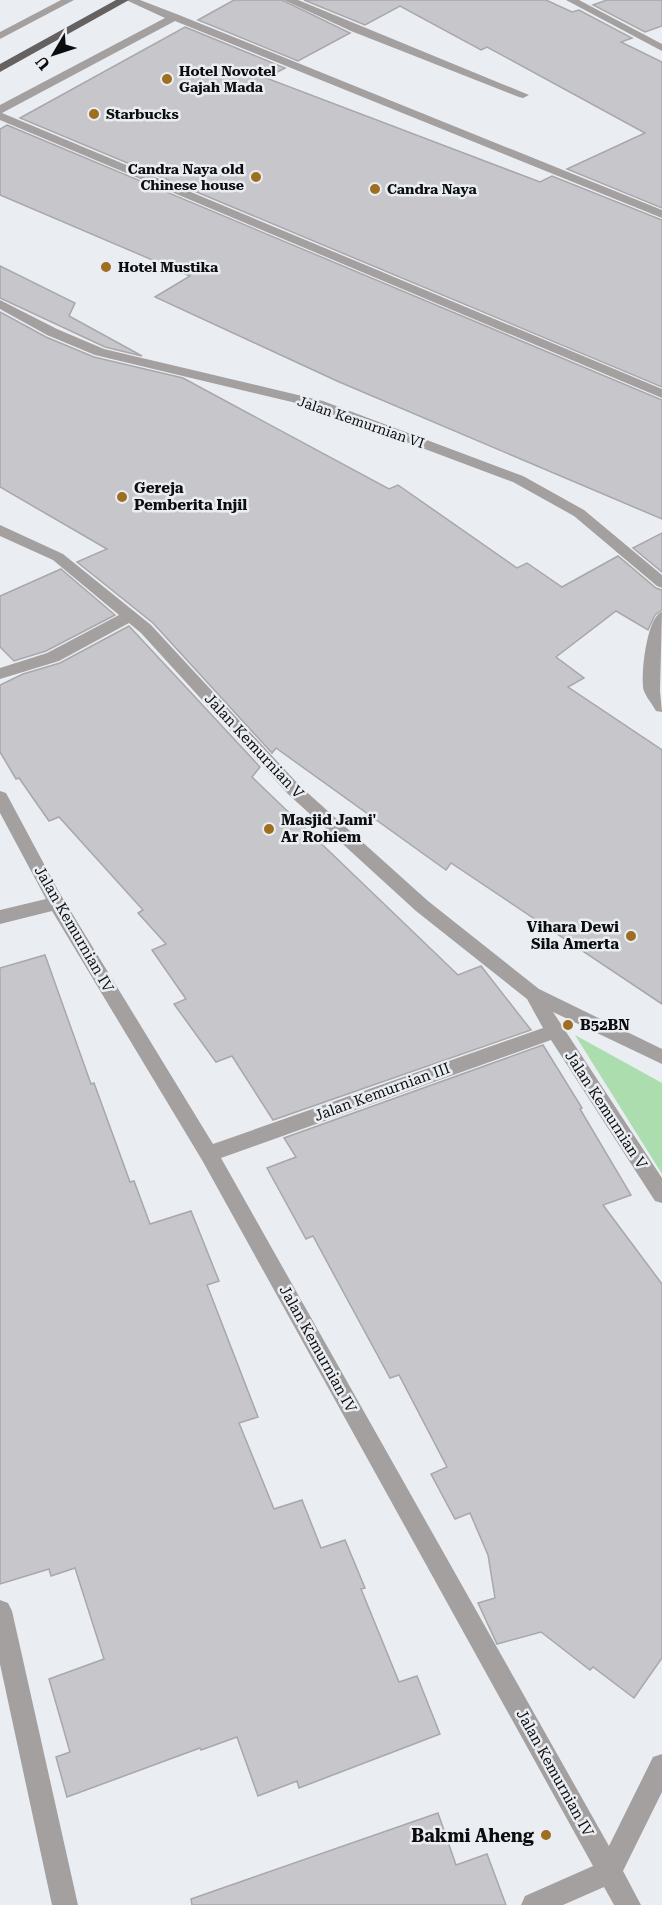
<svg xmlns="http://www.w3.org/2000/svg" width="662" height="1905" viewBox="0 0 662 1905" font-family="'Roboto Serif',serif">
	<rect width="100%" height="100%" fill="#eaedf2"/>
	<polygon fill="#acddaf" points="575,1035 662,1083 662,1174"/>
	<g fill="#c7c6cb" stroke="#a8a7ab" stroke-width="1.5">
		<polygon points="234,0 282,0 350,33 298,61 198,20"/>
		<polygon points="304,0 546,0 572,12 579,10 632,38 621,42 662,62 662,208 567,169 645,133 487,47 481,50 400,6 365,25"/>
		<polygon points="607,0 662,0 662,26 645,32 593,5"/>
		<polygon points="185,27 285,68 266,78 540,182 552,176 662,220 662,387 20,118"/>
		<polygon points="7,125 662,400 662,519 337,381 155,297 190,276 0,195 0,129"/>
		<polygon points="0,266 75,303 69,316 142,356 105,347 0,298"/>
		<polygon points="0,312 46,337 94,357 183,378 389,489 398,485 517,568 527,563 562,587 618,556 656,588 662,590 662,610 655,615 648,630 616,611 556,657 584,678 568,687 662,750 662,1004 451,863 446,870 276,748 272,753 153,623 77,562 107,549 0,487"/>
		<polygon points="662,533 662,572 633,548"/>
		<polygon points="61,569 115,615 46,651 14,661 0,647 0,596"/>
		<polygon points="129,626 260,767 252,777 458,975 481,966 531,1030 273,1120 232,1056 216,1062 174,1004 186,999 152,950 166,944 138,913 143,910 59,817 49,821 19,778 16,779 0,752 0,685 23,674 60,663"/>
		<polygon points="45,955 91,1084 94,1083 130,1182 134,1181 150,1224 191,1211 219,1281 207,1285 258,1417 239,1423 274,1509 302,1500 321,1548 345,1540 365,1588 361,1589 399,1682 417,1676 440,1734 299,1788 297,1781 258,1796 237,1737 201,1750 200,1748 67,1797 56,1757 70,1752 49,1679 104,1659 75,1568 51,1576 49,1569 0,1584 0,968"/>
		<polygon points="543,1045 582,1108 580,1109 631,1195 603,1205 662,1284 662,1658 634,1698 593,1667 590,1670 541,1632 497,1644 478,1603 495,1598 488,1555 470,1513 455,1519 431,1474 447,1467 399,1375 390,1378 313,1236 306,1239 267,1168 296,1157 284,1138"/>
		<polygon points="438,1813 456,1865 487,1854 506,1905 192,1905 191,1899"/>
	</g>
	<g fill="none" stroke-linecap="round" stroke-linejoin="round">
		<g fill="#a3a09f" fill-rule="evenodd">
			<polygon points="61,0 74,0 0,39 0,32"/>
			<polygon points="126,0 140,0 179,15 662,210 662,218 175,21 2,113 662,389 662,398 0,120 0,105 165,18"/>
			<polygon points="284,0 298,0 529,95 523,98 519,97 351,31"/>
		</g>
		<g fill="#a3a09f" fill-rule="evenodd">
			<polygon points="566,0 579,0 662,44 662,51"/>
			<polygon points="0,300 57,329 104,349 323,401 523,476 584,510 662,575 662,588 657,586 574,516 513,482 313,407 95,355 47,335 0,309"/>
			<polygon points="0,525 63,554 151,625 300,786 428,901 539,989 662,1049 662,1064 553,1012 662,1178 662,1203 655,1201 551,1040 221,1158 609,1846 653,1757 662,1754 662,1792 623,1871 641,1905 614,1905 604,1887 563,1905 521,1905 525,1896 593,1866 202,1160 52,911 0,924 0,910 46,899 0,813 0,791 6,793 59,892 213,1144 543,1028 527,999 416,911 288,794 141,633 129,623 59,661 0,679 0,668 47,653 119,615 53,560 0,536"/>
			<path d="M662 612 660 691 662 712 656 711C653 705 646 697 644 691 640 676 647 616 662 612Z"/>
			<polygon points="0,1600 8,1603 12,1611 78,1905 52,1905 0,1664"/>
		</g>
		<polygon fill="#656160" fill-rule="evenodd" points="116,0 129,0 0,72 0,64"/>
	</g>
	<g fill="#9e6e21" stroke="#eaedf2" stroke-width="2">
		<circle cx="167" cy="79" r="6"/>
		<circle cx="94" cy="114" r="6"/>
		<circle cx="256" cy="177" r="6"/>
		<circle cx="375" cy="189" r="6"/>
		<circle cx="106" cy="267" r="6"/>
		<circle cx="122" cy="497" r="6"/>
		<circle cx="269" cy="829" r="6"/>
		<circle cx="631" cy="936" r="6"/>
		<circle cx="568" cy="1025" r="6"/>
		<circle cx="546" cy="1835" r="6"/>
	</g>
	<g text-anchor="middle" dominant-baseline="central" stroke-width="5" stroke-linejoin="round" paint-order="stroke">
		<g font-size="14" font-weight="bold" fill="#0c0d0e" stroke="#eaedf2" text-anchor="start">
			<text x="179" y="71">Hotel Novotel<tspan x="179" dy="16">Gajah Mada</tspan></text>
			<text x="106" y="114">Starbucks</text>
			<text x="244" y="169" text-anchor="end">Candra Naya old<tspan x="244" dy="16">Chinese house</tspan></text>
			<text x="387" y="189">Candra Naya</text>
			<text x="118" y="267">Hotel Mustika</text>
		</g>
		<g font-size="14" fill="#0c0d0e" stroke="#eaedf2">
			<text transform="translate(361 422) rotate(19)">Jalan Kemurnian VI</text>
		</g>
		<g font-size="15" font-weight="bold" fill="#0c0d0e" stroke="#eaedf2" text-anchor="start">
			<text x="134" y="488">Gereja<tspan x="134" dy="17">Pemberita Injil</tspan></text>
			<text x="281" y="820">Masjid Jami'<tspan x="281" dy="17">Ar Rohiem</tspan></text>
			<text x="619" y="927" text-anchor="end">Vihara Dewi<tspan x="619" dy="17">Sila Amerta</tspan></text>
			<text x="580" y="1025">B52BN</text>
		</g>
		<g font-size="15" fill="#0c0d0e" stroke="#eaedf2">
			<text transform="translate(254 746) rotate(47)">Jalan Kemurnian V</text>
			<text transform="translate(74 929) rotate(60)">Jalan Kemurnian IV</text>
			<text transform="translate(382 1092) rotate(-20)">Jalan Kemurnian III</text>
			<text transform="translate(606 1110) rotate(57)">Jalan Kemurnian V</text>
			<text transform="translate(318 1349) rotate(61)">Jalan Kemurnian IV</text>
			<text transform="translate(555 1773) rotate(61)">Jalan Kemurnian IV</text>
		</g>
		<g font-size="18" font-weight="bold" fill="#0c0d0e" stroke="#eaedf2" text-anchor="end">
			<text x="534" y="1835">Bakmi Aheng</text>
		</g>
	</g>
	<g transform="translate(54 54) rotate(231)" stroke="#eaedf2" stroke-width="4.5" paint-order="stroke">
	<path d="M0-4.5L10 22L0 15L-10 22Z" fill="#0c0d0e"/>
	<text y="-9" font-size="16" font-weight="bold" text-anchor="middle" fill="#0c0d0e">U</text>
	</g>
</svg>
